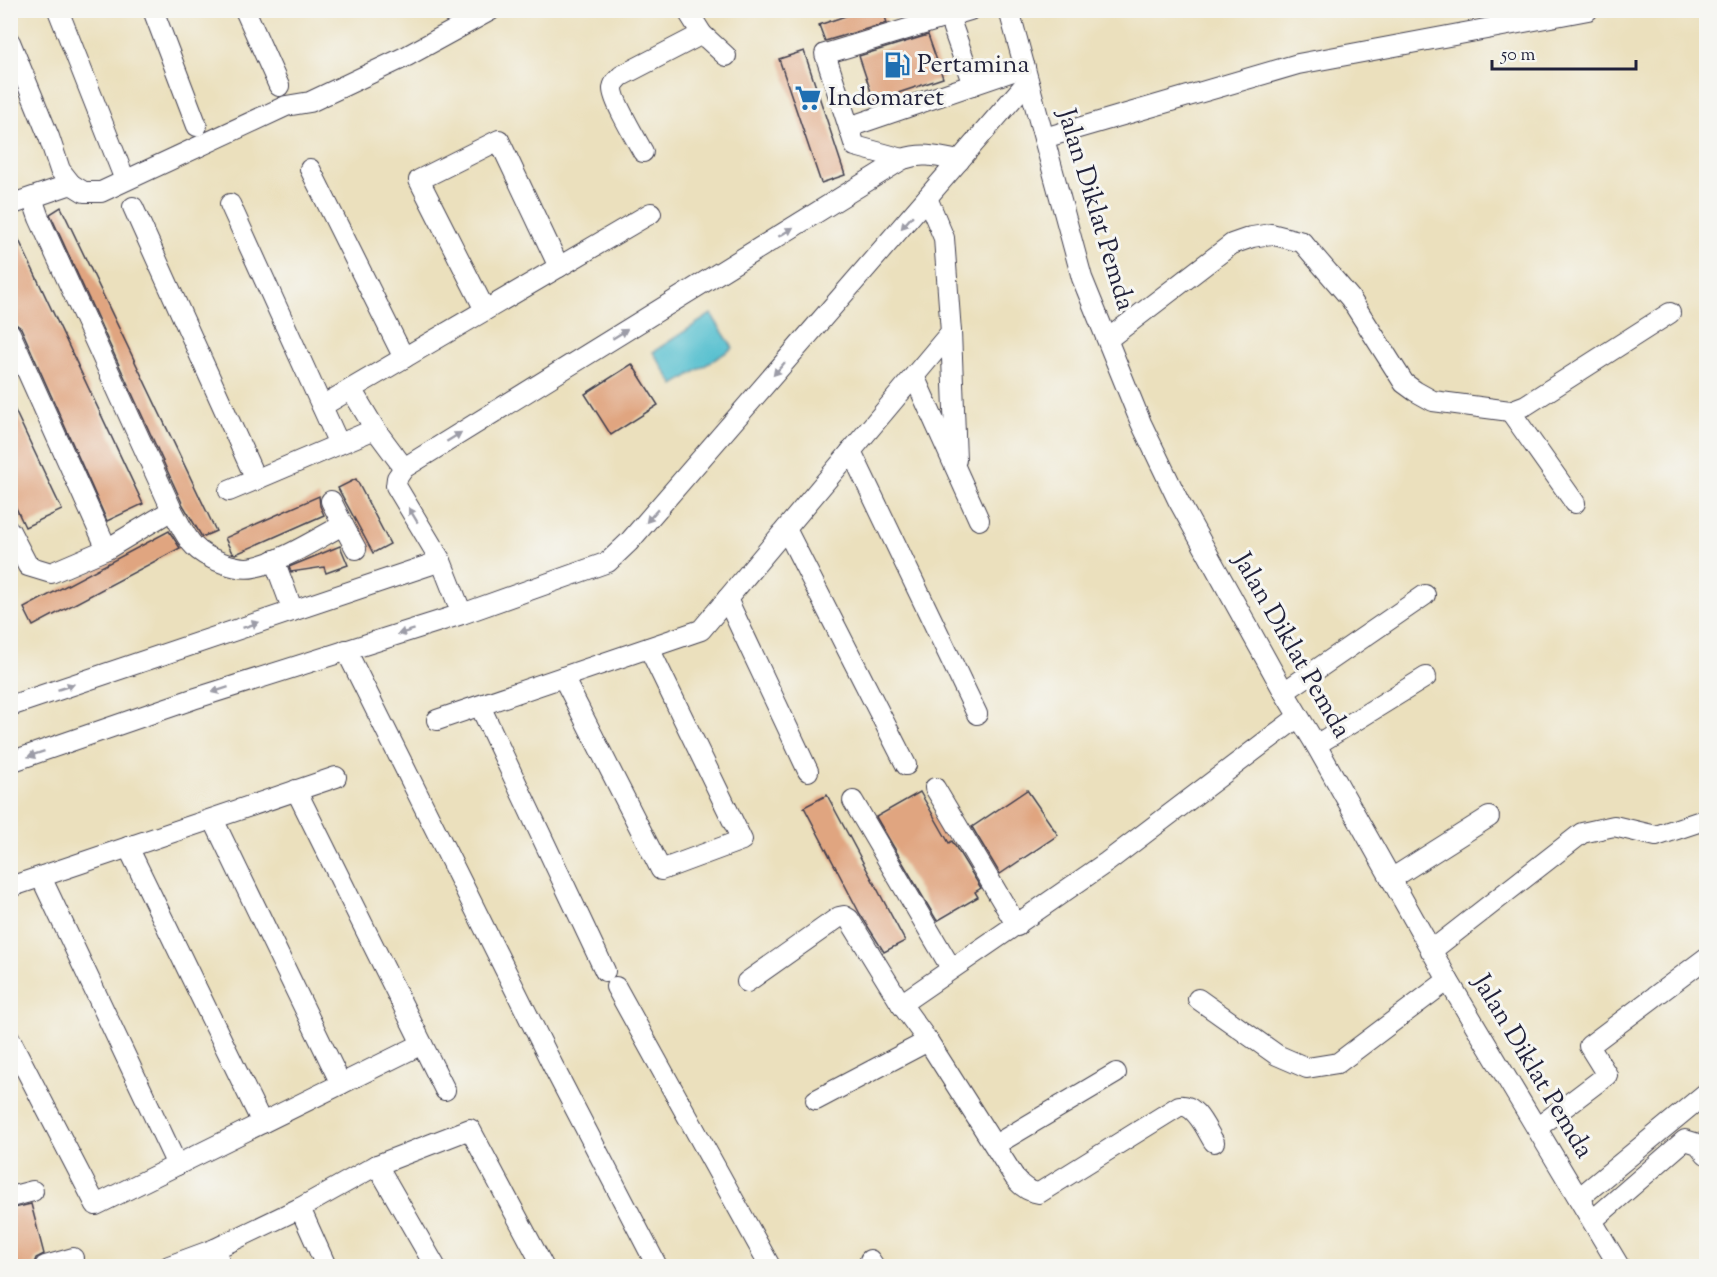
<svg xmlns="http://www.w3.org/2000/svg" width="1717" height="1277" viewBox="0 0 1717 1277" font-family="'Sorts Mill Goudy',serif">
	<rect width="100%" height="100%" fill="#f6f6f2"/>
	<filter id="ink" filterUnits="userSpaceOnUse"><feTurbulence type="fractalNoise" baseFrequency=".0167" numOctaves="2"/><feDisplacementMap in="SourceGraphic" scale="12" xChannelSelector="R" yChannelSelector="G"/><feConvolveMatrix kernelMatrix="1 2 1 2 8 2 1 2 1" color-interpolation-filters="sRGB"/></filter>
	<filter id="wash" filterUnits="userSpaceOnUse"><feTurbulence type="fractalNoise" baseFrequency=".008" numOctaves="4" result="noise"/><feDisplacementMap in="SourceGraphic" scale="24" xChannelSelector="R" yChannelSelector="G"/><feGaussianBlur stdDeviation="1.35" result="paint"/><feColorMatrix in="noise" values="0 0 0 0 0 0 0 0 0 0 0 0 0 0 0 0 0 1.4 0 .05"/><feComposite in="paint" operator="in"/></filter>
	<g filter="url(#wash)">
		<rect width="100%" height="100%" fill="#ebe0bd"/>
		<polygon fill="#54bfcf" stroke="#3b7085" stroke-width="1.5" points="711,314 733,348 674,385 653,352"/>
		<g id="blocks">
			<g fill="#e0a580">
				<polygon points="863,10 883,10 887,23 825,41 819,25"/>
				<polygon points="928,35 943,78 874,101 859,56"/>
				<polygon points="804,51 845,175 821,183 779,59"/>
				<polygon points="61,207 216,531 202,537 183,505 50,214"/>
				<polygon points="10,221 143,504 107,521 21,328 13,322 10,317"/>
				<polygon points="632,364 658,405 611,435 585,394"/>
				<polygon points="10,400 62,510 25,527 10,495"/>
				<polygon points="356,479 390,544 373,553 338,488"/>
				<polygon points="319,496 320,506 324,515 236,554 232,553 225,538"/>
				<polygon points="169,531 180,548 33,626 24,608"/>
				<polygon points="340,546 348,565 326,573 324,567 291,572 289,567"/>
				<polygon points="1027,790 1058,835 1000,874 972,827"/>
				<polygon points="920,792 949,843 952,841 981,888 975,892 978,897 937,921 876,817"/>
				<polygon points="827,795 905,941 884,952 860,914 804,807"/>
				<polygon points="31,1204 44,1254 36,1258 33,1266 10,1266 10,1209"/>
			</g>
		</g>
	</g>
	<g filter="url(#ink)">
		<use href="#blocks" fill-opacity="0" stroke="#403e4e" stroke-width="1.5"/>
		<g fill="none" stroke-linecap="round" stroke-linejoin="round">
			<g stroke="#403e4e" stroke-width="22">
				<g id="minor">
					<polyline points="58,10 125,180"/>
					<polyline points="153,10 197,126"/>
					<polyline points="245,10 279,86"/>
					<polyline points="687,10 702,34 726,56"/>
					<polyline points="1009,10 1082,278 1141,423 1178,500 1284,692 1316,745 1448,980 1619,1266"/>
					<polyline points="949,17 973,85"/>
					<polyline points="10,42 49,137 60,170 71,184"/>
					<polyline points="849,127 1025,67"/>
					<polyline points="1044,138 1298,64 1588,10"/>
					<path d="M643 152C636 139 613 101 613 89 613 84 617 80 621 76L702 34"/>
					<polyline points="903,159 855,146 825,54 970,10"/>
					<polyline points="310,169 404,358"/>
					<path d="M32 198 39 218 172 510C179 522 185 537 194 546 206 559 238 571 254 567 281 562 318 538 343 525L356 549"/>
					<polyline points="230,204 339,444"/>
					<polyline points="10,205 71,184 84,192 101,192 286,106 310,102 407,56 491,10"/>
					<polyline points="133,207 256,480"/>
					<polyline points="485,310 419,180 499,140 559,267"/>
					<polyline points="951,332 956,460"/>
					<polyline points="10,333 107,549 172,510"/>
					<polyline points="1108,339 1232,244 1252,237 1271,234 1302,242 1350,298 1404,383 1415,391 1433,401 1510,411 1526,405 1670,313"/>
					<polyline points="914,376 979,520"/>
					<polyline points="351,389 375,429 404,468"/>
					<polyline points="322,406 651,213"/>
					<polyline points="1510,411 1575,503"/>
					<polyline points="851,451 977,714"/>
					<polyline points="229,491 375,429"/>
					<polyline points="331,501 343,525"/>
					<polyline points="786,529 906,765"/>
					<polyline points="10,531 28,566 51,573 107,549"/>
					<polyline points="274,560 293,611"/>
					<polyline points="727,599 808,771"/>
					<path d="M462 614 441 561 396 486 397 478 404 468 903 159C923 152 939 157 959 161"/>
					<polyline points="346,650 553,1066 657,1266"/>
					<polyline points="563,677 661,870 742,840 649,648"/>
					<polyline points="1284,692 1425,595"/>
					<polyline points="10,706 441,561"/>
					<polyline points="480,706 605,971"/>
					<polyline points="437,720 701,630 951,332 944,238 927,198"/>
					<polyline points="1316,745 1426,677"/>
					<polyline points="10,762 193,699 462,614 608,562 629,542 1028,81"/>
					<polyline points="935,788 1017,926"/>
					<polyline points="296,790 445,1090"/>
					<polyline points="853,801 951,968"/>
					<polyline points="213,819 341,1084"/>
					<polyline points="128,847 262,1123"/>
					<polyline points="41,877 177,1165"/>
					<polyline points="1391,879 1489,817"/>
					<polyline points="10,887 336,777"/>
					<polyline points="1431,951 1582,833 1614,826 1656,836 1701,821 1706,817"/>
					<path d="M747 982 839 917 844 916 849 919 901 1004 928 1041 1015 1178C1021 1186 1028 1192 1039 1193L1179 1106C1196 1103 1206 1130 1214 1142"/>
					<polyline points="616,987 770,1266"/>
					<polyline points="1198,999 1277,1055 1307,1068 1338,1063 1448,980"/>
					<polyline points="901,1004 1107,862 1298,717"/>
					<polyline points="10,1039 96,1205 422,1044"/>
					<polyline points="816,1100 928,1041"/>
					<polyline points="1537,1128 1607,1075 1589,1046 1706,958"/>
					<polyline points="995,1145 1116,1073"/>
					<polyline points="377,1165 435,1266"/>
					<polyline points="10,1197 33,1191"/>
					<polyline points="1579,1198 1706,1093"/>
					<polyline points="300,1208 326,1266"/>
					<polyline points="1593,1220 1685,1140 1698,1144 1706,1154"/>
					<polyline points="870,1260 874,1266"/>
					<polyline points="45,1266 73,1258"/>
					<polyline points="169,1266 215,1249"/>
					<polyline points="221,1266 215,1249 300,1208 377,1165 470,1129 543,1266"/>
				</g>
			</g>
			<use href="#minor" stroke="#fff" stroke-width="20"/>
		</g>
		<defs><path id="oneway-solid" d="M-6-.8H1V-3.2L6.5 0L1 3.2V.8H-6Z" transform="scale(1.5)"/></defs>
		<g fill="#9c9ca7">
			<use href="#oneway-solid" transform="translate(907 222) rotate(131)"/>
			<use href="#oneway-solid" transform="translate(786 232) rotate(-32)"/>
			<use href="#oneway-solid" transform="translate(620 334) rotate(-32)"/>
			<use href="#oneway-solid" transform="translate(779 369) rotate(131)"/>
			<use href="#oneway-solid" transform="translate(454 437) rotate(-32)"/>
			<use href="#oneway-solid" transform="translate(413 515) rotate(-121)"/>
			<use href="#oneway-solid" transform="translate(652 516) rotate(131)"/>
			<use href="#oneway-solid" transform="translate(251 625) rotate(-19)"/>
			<use href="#oneway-solid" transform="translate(406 632) rotate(163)"/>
			<use href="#oneway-solid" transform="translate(66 687) rotate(-19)"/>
			<use href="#oneway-solid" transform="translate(220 690) rotate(162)"/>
			<use href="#oneway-solid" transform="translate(36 754) rotate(161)"/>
		</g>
	</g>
	<defs>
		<g id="fuel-bare" transform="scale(2.07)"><path d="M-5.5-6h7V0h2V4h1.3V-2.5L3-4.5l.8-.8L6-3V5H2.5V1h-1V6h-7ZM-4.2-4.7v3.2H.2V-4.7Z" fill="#1f6fb2" stroke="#f6f6f2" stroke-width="2.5" paint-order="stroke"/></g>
		<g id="supermarket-bare" transform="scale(2.07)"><path d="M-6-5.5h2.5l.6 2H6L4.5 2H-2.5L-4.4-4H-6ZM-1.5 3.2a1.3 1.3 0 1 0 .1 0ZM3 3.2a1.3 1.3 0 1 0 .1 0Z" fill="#1f6fb2" stroke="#f6f6f2" stroke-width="2.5" paint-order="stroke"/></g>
	</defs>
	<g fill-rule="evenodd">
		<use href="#fuel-bare" x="897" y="65"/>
		<use href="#supermarket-bare" x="808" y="98"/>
	</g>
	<g text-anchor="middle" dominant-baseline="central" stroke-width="6" stroke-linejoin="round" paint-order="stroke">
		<g font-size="26" fill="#22223b" stroke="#f6f6f2" text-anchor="start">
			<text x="917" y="65">Pertamina</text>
			<text x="828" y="98">Indomaret</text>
		</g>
		<g font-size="26" fill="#22223b" stroke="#f6f6f2">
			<text transform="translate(1095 210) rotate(73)">Jalan Diklat Pemda</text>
			<text transform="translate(1291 646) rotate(60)">Jalan Diklat Pemda</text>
			<text transform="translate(1532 1067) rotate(59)">Jalan Diklat Pemda</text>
		</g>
	</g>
	<rect width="1717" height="1277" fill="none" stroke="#f6f6f2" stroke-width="36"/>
	<path d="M1492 60v9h144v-9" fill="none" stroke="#22223b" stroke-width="3"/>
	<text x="1501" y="60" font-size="18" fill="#22223b" stroke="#f6f6f2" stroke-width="4.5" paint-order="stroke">50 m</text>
</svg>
